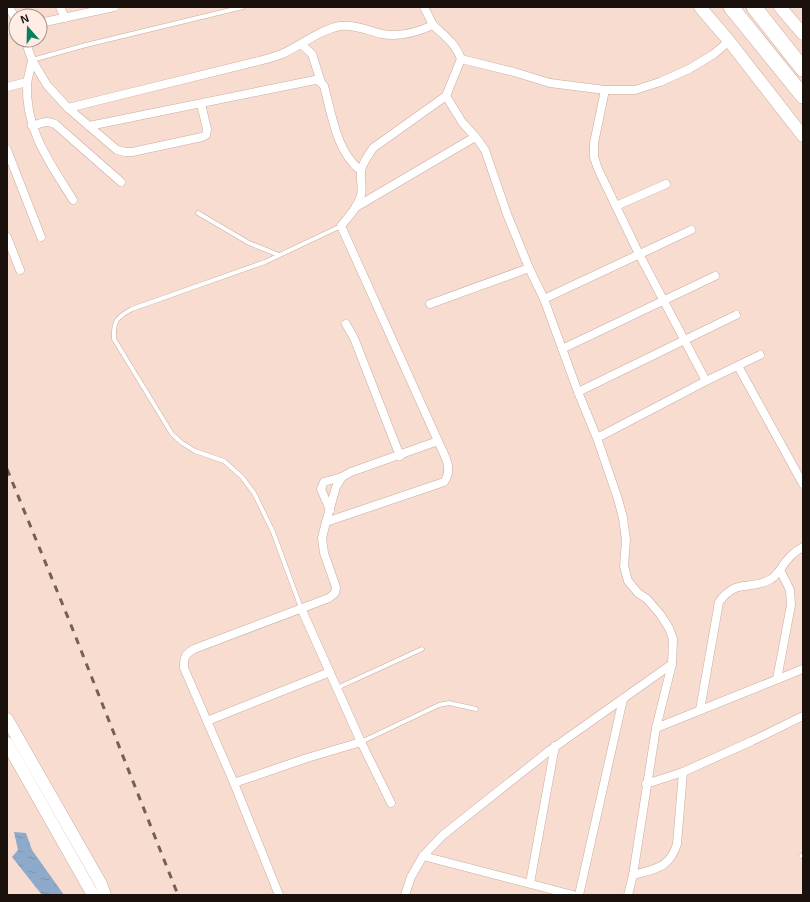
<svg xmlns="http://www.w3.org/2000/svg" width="810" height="902" viewBox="0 0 810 902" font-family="Arial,sans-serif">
	<defs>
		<pattern id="water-ripples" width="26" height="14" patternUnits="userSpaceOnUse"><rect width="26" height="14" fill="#8daaca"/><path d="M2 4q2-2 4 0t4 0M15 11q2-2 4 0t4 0" fill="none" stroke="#7991ac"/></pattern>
	</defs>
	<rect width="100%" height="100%" fill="#f9dcd0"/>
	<polygon fill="url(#water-ripples)" points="14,832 26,833 32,850 64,895 42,895 12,857 18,850"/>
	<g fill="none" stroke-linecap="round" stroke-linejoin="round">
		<g stroke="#c8aca1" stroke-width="5">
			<g id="lane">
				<polyline points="32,60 86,45 243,7"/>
				<polyline points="198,213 249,243 279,255"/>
				<path d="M301 608 273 532 254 493 242 477 224 461 195 451 182 443 172 434 114 339C113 321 117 317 132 309L265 262 341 226"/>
				<polyline points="337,688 422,649"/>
				<polyline points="361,742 439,705 449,703 476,709"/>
				<polyline points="801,856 803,855"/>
			</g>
		</g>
		<g stroke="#c8aca1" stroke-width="9">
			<g id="street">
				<polyline points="9,7 16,20"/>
				<polyline points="60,7 65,18"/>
				<polyline points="40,23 114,7"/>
				<path d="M433 25C445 36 456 44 461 59L446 96"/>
				<polyline points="7,30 16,28"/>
				<path d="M25 40 32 60 47 85 68 108 259 61C266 59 275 57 282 54 302 45 319 30 340 26 354 24 369 31 382 34 399 37 418 32 433 25L424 7"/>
				<polyline points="301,44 312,54 321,82"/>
				<polyline points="461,59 514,72 550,83 605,90 635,90 660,82 689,69 714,54 729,41"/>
				<path d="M32 60C31 68 28 76 27 84 25 130 50 163 73 200"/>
				<polyline points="7,87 27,82"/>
				<polyline points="605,90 594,143 594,157 598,169 639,254 706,381"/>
				<polyline points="68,108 117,150 125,152 132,152 202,137 206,135 207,129 201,104"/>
				<path d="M32 126C41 123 46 120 55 124L121 182"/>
				<path d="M89 126 315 80C319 80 321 82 324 86 332 115 336 151 361 171"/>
				<polyline points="7,150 41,237"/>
				<polyline points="616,206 666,184"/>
				<polyline points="356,207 475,137"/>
				<polyline points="7,237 20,270"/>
				<polyline points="544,299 691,230"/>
				<polyline points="430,304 529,268"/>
				<polyline points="346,324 354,338 400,456"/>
				<polyline points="562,349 715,276"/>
				<polyline points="738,366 803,484"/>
				<polyline points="578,392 736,315"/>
				<polyline points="597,438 706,381 760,355"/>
				<polyline points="330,510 321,489 324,482 342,477"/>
				<polyline points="326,522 336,487 342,477 351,472 438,441"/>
				<polyline points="301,608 361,742 391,803"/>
				<path d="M777 679 791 605 790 590 780 570C786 560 793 552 803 547"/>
				<path d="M700 710 719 602C737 577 750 592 771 579 775 577 777 573 780 570"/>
				<polyline points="207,721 330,672"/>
				<polyline points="656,728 803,669"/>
				<polyline points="234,783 307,758 361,742"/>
				<polyline points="646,784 683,772 752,741 803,716"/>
				<polyline points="423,856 573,895"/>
				<path d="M633 875C655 869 670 868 677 844L683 772"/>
				<polyline points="530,883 555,746"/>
				<path d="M279 895 234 783 184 668C184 657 184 655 194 649L329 598 335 593 336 587 324 553 322 538 326 522 444 482C454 468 444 455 438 441L341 226C349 216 358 207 361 195 363 188 360 180 361 173 361 164 369 155 373 148L446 96 462 122 478 140 485 150 507 214 529 268 544 299 578 392 597 438 618 499 623 518 626 540 624 566 628 581 638 593 647 599 660 614 669 628 673 639 672 664 656 728 633 875 628 895"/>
				<polyline points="405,895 411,877 423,856 443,835 549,751 672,664"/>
				<polyline points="579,895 623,699"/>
			</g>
		</g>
		<g stroke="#c8aca1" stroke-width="13">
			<g id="secondary">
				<polyline points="700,7 729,41 803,136"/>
				<polyline points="780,7 803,34"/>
				<polyline points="7,719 101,884 105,895"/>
				<polyline points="7,743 93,895"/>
			</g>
		</g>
		<g stroke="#c8aca1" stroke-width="16">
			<g id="highway">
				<polyline points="731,7 803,96"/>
				<polyline points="754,7 803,69"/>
			</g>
		</g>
		<use href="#lane" stroke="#fff" stroke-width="4"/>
		<use href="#street" stroke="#fff" stroke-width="8"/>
		<use href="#secondary" stroke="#fff" stroke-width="12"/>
		<use href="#highway" stroke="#fff" stroke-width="15"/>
		<polyline stroke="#72615a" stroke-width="3" stroke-dasharray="7 7" stroke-linecap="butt" points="7,469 69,620 178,895"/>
	</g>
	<rect width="810" height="902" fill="none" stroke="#1a110d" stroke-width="16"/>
	<g transform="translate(28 28) rotate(340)"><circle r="19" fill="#feece5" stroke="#a3948f"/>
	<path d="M0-3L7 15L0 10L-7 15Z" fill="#07805e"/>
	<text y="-6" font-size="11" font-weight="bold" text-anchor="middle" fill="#1a110d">N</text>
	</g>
</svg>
